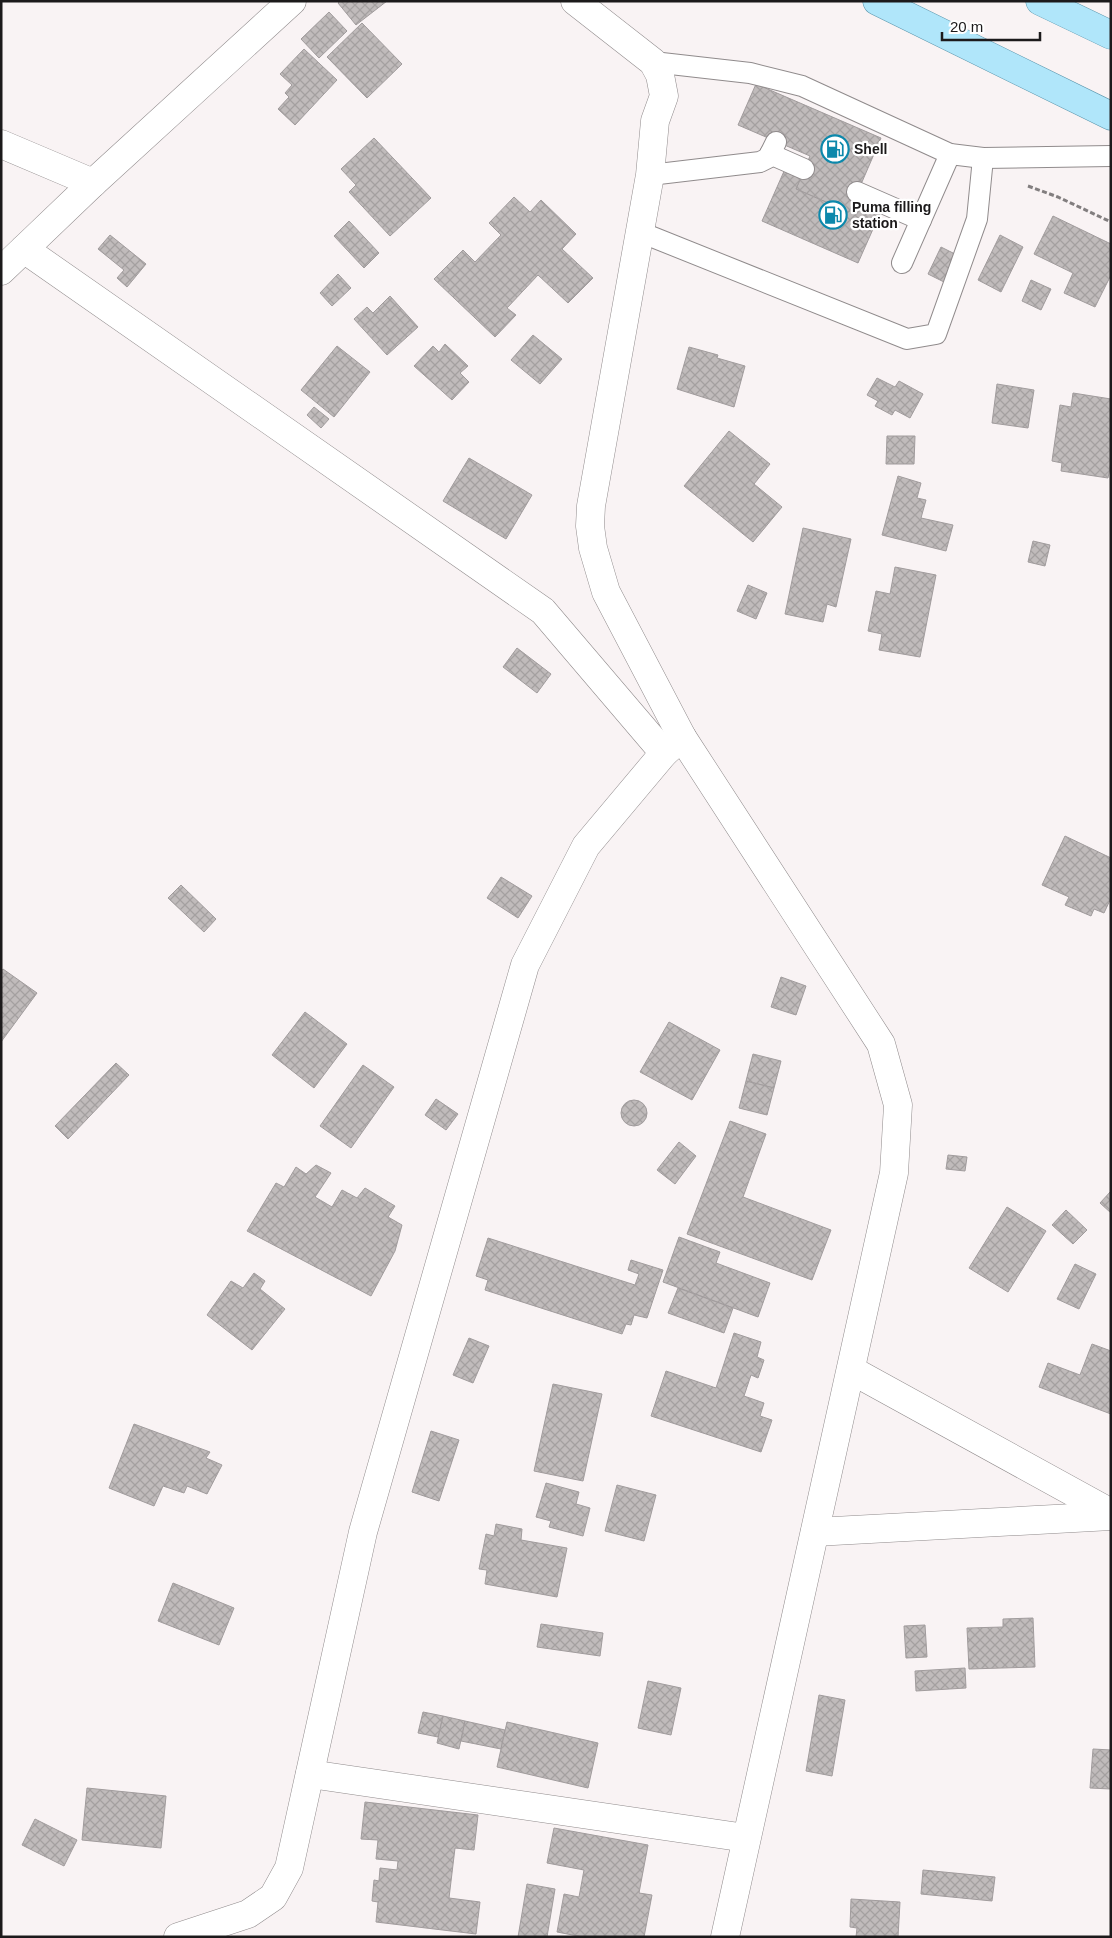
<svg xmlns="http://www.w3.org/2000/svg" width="1112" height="1938" viewBox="0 0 1112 1938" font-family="Helvetica,sans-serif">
	<defs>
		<pattern id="building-cross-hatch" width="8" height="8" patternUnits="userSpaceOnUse" patternTransform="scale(1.25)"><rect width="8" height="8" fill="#c0bbbb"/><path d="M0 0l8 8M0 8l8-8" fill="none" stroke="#a4a0a0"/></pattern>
	</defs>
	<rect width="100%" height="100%" fill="#f9f3f4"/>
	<g fill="url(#building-cross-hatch)" stroke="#a19c9d">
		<polygon points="340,1 387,1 356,25 338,3"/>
		<polygon points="329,12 347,31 319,58 301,39"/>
		<polygon points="362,23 402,64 367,98 327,57"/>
		<polygon points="304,49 337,80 295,125 278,109 289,97 285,93 292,85 280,74"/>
		<polygon points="756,84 881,138 849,212 796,189 810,156 738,125"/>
		<polygon points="374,138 431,198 390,236 349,192 356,185 341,169"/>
		<polygon points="785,169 801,177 796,189 849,212 854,200 881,211 858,263 762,221"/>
		<polygon points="514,197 530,212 541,200 576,234 562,249 593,278 568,303 538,275 507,308 516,315 495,337 434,279 463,250 475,262 501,235 489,223"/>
		<polygon points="1053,216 1111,244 1111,275 1095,307 1064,293 1073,273 1034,254"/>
		<polygon points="349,221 379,253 364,268 334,236"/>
		<polygon points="110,235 146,264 127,287 117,278 124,270 98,249"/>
		<polygon points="1000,235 1023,247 1001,292 978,280"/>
		<polygon points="941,247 961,257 948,284 928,274"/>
		<polygon points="338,274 351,288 332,306 320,293"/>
		<polygon points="1031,280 1051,289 1041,310 1022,301"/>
		<polygon points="390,296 418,327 387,355 354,319 367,307 373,313"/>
		<polygon points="533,335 562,359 540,384 511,360"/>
		<polygon points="445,344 468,366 460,373 469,382 452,400 414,366 433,346 439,352"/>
		<polygon points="337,346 370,372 334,417 301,390"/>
		<polygon points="689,347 718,355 717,358 745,366 734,407 677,389"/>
		<polygon points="877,378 895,387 899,381 923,394 910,418 895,410 892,415 875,406 878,401 867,395"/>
		<polygon points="997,384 1034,390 1028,428 992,423"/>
		<polygon points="1073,393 1111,399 1111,462 1108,478 1061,471 1062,463 1052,461 1060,405 1071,407"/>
		<polygon points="314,407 329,419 321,428 307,415"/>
		<polygon points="729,431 770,464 754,484 782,507 753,542 684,486"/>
		<polygon points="887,436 915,436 914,464 886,464"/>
		<polygon points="469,458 532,495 506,539 443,501"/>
		<polygon points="898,476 921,483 917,498 926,500 921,518 953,525 946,551 882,535"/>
		<polygon points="803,528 851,539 836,607 827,604 823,622 785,614"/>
		<polygon points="1033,541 1050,545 1045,566 1028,562"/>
		<polygon points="895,567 936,575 920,657 879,650 882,634 868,631 876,591 890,594"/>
		<polygon points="748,585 767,593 756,619 737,611"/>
		<polygon points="517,648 551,674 537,693 503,667"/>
		<polygon points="1065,836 1111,858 1111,898 1104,913 1094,909 1091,916 1065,905 1069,897 1042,885"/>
		<polygon points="501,877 532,896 518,918 487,898"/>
		<polygon points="181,885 216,919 204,932 168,898"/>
		<polygon points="3,969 37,993 1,1042 1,972"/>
		<polygon points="781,977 806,986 796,1015 771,1007"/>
		<polygon points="305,1012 347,1044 314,1088 272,1055"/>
		<polygon points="669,1022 720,1050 692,1100 640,1072"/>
		<polygon points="753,1054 781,1061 774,1088 746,1081"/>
		<polygon points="116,1063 129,1075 68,1139 55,1126"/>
		<polygon points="363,1065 394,1087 351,1148 320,1126"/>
		<polygon points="746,1081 774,1088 767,1115 739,1108"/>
		<polygon points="436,1099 458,1114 446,1130 425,1115"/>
		<circle cx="634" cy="1113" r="13"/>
		<polygon points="730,1121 766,1134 743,1197 831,1230 812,1280 687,1234"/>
		<polygon points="679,1142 696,1156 675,1184 657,1170"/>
		<polygon points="948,1155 967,1157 965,1171 946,1169"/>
		<polygon points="316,1165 331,1173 315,1197 332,1207 342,1190 357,1198 365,1188 395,1206 388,1217 402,1225 395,1251 371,1296 247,1231 276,1183 284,1187 296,1167 306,1174"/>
		<polygon points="1111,1191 1111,1213 1100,1203"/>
		<polygon points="1007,1207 1046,1231 1008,1292 969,1268"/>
		<polygon points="1066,1210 1087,1230 1073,1244 1052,1225"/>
		<polygon points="679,1237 720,1252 716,1263 770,1283 758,1317 663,1282"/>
		<polygon points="488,1238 635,1285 639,1274 628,1270 631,1260 663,1270 647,1318 634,1315 631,1325 626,1324 622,1334 485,1290 488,1280 476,1276"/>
		<polygon points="1075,1264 1096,1274 1079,1309 1057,1299"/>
		<polygon points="254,1273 265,1281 260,1289 285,1309 252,1350 207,1315 231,1281 243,1288"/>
		<polygon points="678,1288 733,1308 724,1333 668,1313"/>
		<polygon points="734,1333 761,1342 757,1357 764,1360 758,1378 751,1375 744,1396 764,1403 760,1416 772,1420 761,1452 651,1416 666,1371 716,1388"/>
		<polygon points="469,1338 489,1346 473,1383 453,1375"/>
		<polygon points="1092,1344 1111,1351 1111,1414 1039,1387 1048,1363 1080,1375"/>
		<polygon points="553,1384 602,1394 583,1481 534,1471"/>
		<polygon points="134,1424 210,1452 206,1458 222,1465 207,1494 187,1486 184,1493 163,1486 154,1506 109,1488"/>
		<polygon points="431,1431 459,1440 439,1501 412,1492"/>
		<polygon points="546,1483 579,1492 576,1504 590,1508 583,1536 549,1527 551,1521 536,1517"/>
		<polygon points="617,1485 656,1495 644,1541 605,1531"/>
		<polygon points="496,1524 522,1529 521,1540 567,1548 557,1597 485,1584 487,1570 479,1569 486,1534 494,1536"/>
		<polygon points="173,1583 234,1608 219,1645 158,1621"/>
		<polygon points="1033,1618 1035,1667 969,1669 967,1628 1003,1627 1003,1619"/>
		<polygon points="541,1624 603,1633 600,1656 537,1647"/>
		<polygon points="925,1625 927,1657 906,1658 904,1626"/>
		<polygon points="965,1668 966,1688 916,1691 915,1671"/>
		<polygon points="648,1681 681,1688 671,1735 638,1728"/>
		<polygon points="819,1695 845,1700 832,1776 806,1771"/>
		<polygon points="423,1712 443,1716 438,1737 418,1733"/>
		<polygon points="443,1716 465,1721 459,1749 437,1743"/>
		<polygon points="465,1721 505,1730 501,1749 461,1741"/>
		<polygon points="507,1722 598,1743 588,1788 497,1767"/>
		<polygon points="1093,1749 1111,1750 1111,1789 1090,1788"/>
		<polygon points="87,1788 166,1796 161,1848 82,1840"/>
		<polygon points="365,1802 478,1815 474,1850 455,1848 449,1898 480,1902 476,1934 376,1922 378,1902 372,1901 374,1880 379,1881 380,1868 397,1870 398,1861 376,1859 378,1840 361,1839"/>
		<polygon points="35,1819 77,1840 64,1866 22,1845"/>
		<polygon points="554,1828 648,1845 639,1893 652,1895 644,1937 583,1937 557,1932 564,1894 579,1897 584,1870 547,1863"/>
		<polygon points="923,1870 995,1877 992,1901 921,1894"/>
		<polygon points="527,1884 555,1889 547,1937 518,1937"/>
		<polygon points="851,1899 900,1902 898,1937 856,1937 857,1928 850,1927"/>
	</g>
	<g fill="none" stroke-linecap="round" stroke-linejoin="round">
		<g stroke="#908b8c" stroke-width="22">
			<g id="service">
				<polyline points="653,62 750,73 802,86 950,154 983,158 1111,156"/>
				<polyline points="770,154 804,169"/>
				<polyline points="650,175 760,162 768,158 776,142"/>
				<polyline points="857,192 921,220"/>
				<polyline points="640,232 907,339 936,334 977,219 983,158"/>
				<polyline points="902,263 950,154"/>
			</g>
		</g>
		<g stroke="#908b8c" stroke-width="29">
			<g id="minor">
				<polyline points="575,1 653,62 660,75 664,96 655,121 650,175 591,506 590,526 593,548 606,592 682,737 881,1044 898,1105 894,1173 725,1937"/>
				<polyline points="1,144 93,183"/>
				<polyline points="24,249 543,611 664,753"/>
				<polyline points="1,271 93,183 292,1"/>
				<polyline points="851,1370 1111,1513"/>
				<polyline points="815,1532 1111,1516"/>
				<polyline points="310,1774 746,1838"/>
				<polyline points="178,1937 248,1914 273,1897 289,1868 363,1532 525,965 586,846 664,753 682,737"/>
			</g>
		</g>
		<g stroke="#5a94aa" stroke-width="29">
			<g id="primary">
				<polyline points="877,1 1111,116"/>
				<polyline points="1040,1 1111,35"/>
			</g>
		</g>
		<polyline stroke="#827e7f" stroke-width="3" stroke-dasharray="5 2.5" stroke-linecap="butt" points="1028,186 1058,197 1111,222"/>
		<use href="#service" stroke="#fff" stroke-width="20"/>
		<use href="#minor" stroke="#fff" stroke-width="28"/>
		<use href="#primary" stroke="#b0e6fa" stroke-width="28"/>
	</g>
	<defs>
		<g id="fuel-ring" transform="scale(1.4375)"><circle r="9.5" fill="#fff" stroke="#0c88ab" stroke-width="1.5"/><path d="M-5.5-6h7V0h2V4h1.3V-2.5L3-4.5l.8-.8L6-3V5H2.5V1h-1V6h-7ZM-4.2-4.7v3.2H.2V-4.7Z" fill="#0c88ab"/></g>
	</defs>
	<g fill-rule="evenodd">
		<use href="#fuel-ring" x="835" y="149"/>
		<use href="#fuel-ring" x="833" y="215"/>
	</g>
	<g text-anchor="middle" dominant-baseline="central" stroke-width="4.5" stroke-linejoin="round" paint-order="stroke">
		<g font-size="14" font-weight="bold" fill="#1c1a1b" stroke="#fff" text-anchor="start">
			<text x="854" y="149">Shell</text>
			<text x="852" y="207">Puma filling<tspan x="852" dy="16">station</tspan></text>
		</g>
	</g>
	<rect width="1112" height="1938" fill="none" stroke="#1c1a1b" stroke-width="5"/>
	<path d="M942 32v8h98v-8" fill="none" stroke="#1c1a1b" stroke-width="2.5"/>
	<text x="950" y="32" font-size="15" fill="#1c1a1b" stroke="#ffffff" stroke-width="4" paint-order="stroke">20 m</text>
</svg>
